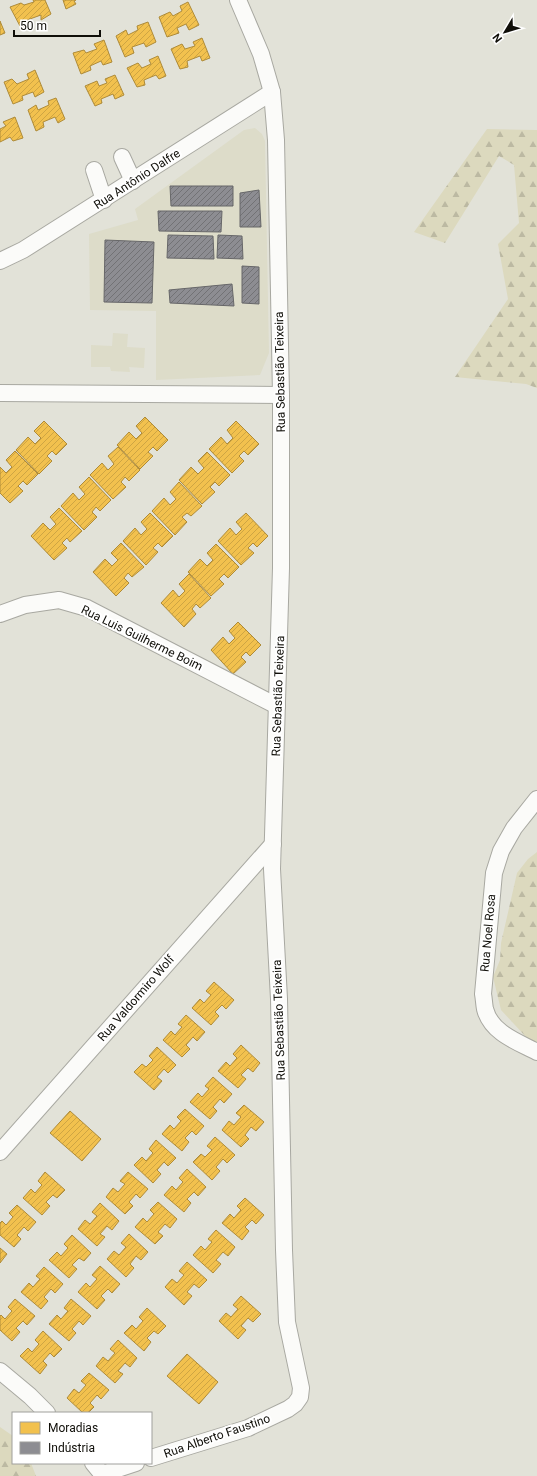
<svg xmlns="http://www.w3.org/2000/svg" width="537" height="1476" viewBox="0 0 537 1476" font-family="Roboto,sans-serif">
	<defs>
		<pattern id="forest-firs" width="22" height="20" patternUnits="userSpaceOnUse"><rect width="22" height="20" fill="#dcd9be"/><path d="M5 1l3.5 6h-7zM16 11l3.5 6h-7z" fill="#bcb9a2"/></pattern>
		<pattern id="homes-hatch" width="6" height="6" patternUnits="userSpaceOnUse"><rect width="6" height="6" fill="#f2c14e"/><path d="M-1 1l2-2M0 6l6-6M5 7l2-2" fill="none" stroke="#cea543"/></pattern>
		<pattern id="industry-hatch" width="6" height="6" patternUnits="userSpaceOnUse"><rect width="6" height="6" fill="#8d8d92"/><path d="M-1 1l2-2M0 6l6-6M5 7l2-2" fill="none" stroke="#727275"/></pattern>
	</defs>
	<rect width="100%" height="100%" fill="#e2e2d8"/>
	<g fill="#dddcc9">
		<polygon points="255,128 262,134 265,141 269,353 260,375 156,380 156,311 90,310 89,234 138,220 135,209 244,130"/>
		<polygon points="113,333 128,334 127,347 145,348 144,368 129,367 130,372 111,371 110,367 91,367 91,345 112,346"/>
	</g>
	<g fill="url(#forest-firs)">
		<polygon points="487,129 537,130 537,388 526,384 455,377 508,299 498,244 519,223 514,165 499,156 445,243 414,232"/>
		<polygon points="537,852 537,1045 526,1037 501,1010 493,977 500,960 501,943 517,873 528,859"/>
		<polygon points="0,1427 13,1436 13,1463 31,1463 36,1476 0,1476"/>
	</g>
	<g fill="url(#homes-hatch)" stroke="#ae8b39">
		<polygon points="33,0 45,0 51,14 41,20 41,15 27,20 30,24 21,28 10,7 21,3 24,5 34,2"/>
		<polygon points="63,0 76,0 74,1 76,4 66,9"/>
		<polygon points="188,2 199,25 189,30 186,24 177,28 179,33 167,37 159,17 170,12 173,16 182,11 180,6"/>
		<polygon points="0,21 5,33 0,35"/>
		<polygon points="148,22 156,42 146,47 144,43 132,47 134,53 125,57 116,36 126,30 128,35 138,30 137,26"/>
		<polygon points="202,38 210,58 202,61 200,56 187,61 188,67 180,69 171,49 182,44 185,49 195,46 193,42"/>
		<polygon points="104,40 112,62 103,65 101,61 90,66 91,70 81,74 73,53 84,50 86,53 97,49 94,44"/>
		<polygon points="158,56 166,76 159,79 156,75 144,80 145,85 137,87 127,68 138,63 142,68 151,64 149,60"/>
		<polygon points="35,70 44,92 35,97 33,92 22,96 23,100 13,104 4,82 12,79 17,84 29,79 27,74"/>
		<polygon points="115,75 124,95 115,99 113,94 101,99 102,103 95,106 85,86 97,81 99,86 107,83 105,79"/>
		<polygon points="56,98 65,119 58,123 55,117 43,122 44,127 36,131 28,110 36,105 38,110 49,105 48,101"/>
		<polygon points="15,117 23,138 13,141 10,137 0,142 0,129 6,126 3,122"/>
		<polygon points="145,417 168,440 157,451 153,447 148,452 153,456 140,469 117,445 129,432 136,439 142,433 136,426"/>
		<polygon points="44,421 67,444 56,455 52,451 47,456 52,461 39,474 16,450 28,437 35,444 41,438 34,431"/>
		<polygon points="236,421 259,444 248,455 244,451 239,456 244,461 232,473 209,449 221,437 227,444 233,438 227,430"/>
		<polygon points="118,447 140,470 129,481 125,477 121,482 126,487 113,499 90,475 102,463 108,470 114,464 108,456"/>
		<polygon points="15,451 38,474 27,485 23,481 18,486 23,491 10,503 0,493 0,467 6,473 12,467 6,460"/>
		<polygon points="207,452 230,475 219,486 215,482 210,487 215,492 202,504 179,480 191,467 198,474 204,468 198,461"/>
		<polygon points="89,477 111,500 100,511 96,507 92,512 97,517 84,530 61,506 73,493 79,500 85,494 79,487"/>
		<polygon points="179,482 202,506 191,516 187,513 182,517 187,522 175,535 152,511 164,498 170,505 176,499 170,492"/>
		<polygon points="59,508 82,531 70,542 67,538 62,543 67,548 54,560 31,536 43,523 50,530 56,524 50,517"/>
		<polygon points="150,513 173,536 162,547 158,543 153,548 158,552 146,565 123,541 135,528 141,535 147,529 141,522"/>
		<polygon points="246,513 268,536 257,547 253,543 248,548 254,553 241,565 218,541 230,528 236,535 242,529 236,522"/>
		<polygon points="121,543 144,567 132,577 128,573 124,578 129,583 116,596 93,572 105,559 112,566 118,560 111,553"/>
		<polygon points="216,544 239,567 228,578 224,574 219,579 224,584 211,596 188,572 200,559 207,566 213,560 207,553"/>
		<polygon points="189,574 211,598 200,608 196,604 192,609 196,614 184,627 161,603 173,590 179,597 185,591 179,584"/>
		<polygon points="238,622 261,645 250,656 246,652 241,657 246,662 233,674 211,650 223,637 229,644 235,638 229,631"/>
		<polygon points="214,982 234,1000 226,1009 222,1005 215,1012 219,1016 211,1025 192,1008 200,999 204,1003 211,995 206,991"/>
		<polygon points="186,1015 205,1032 197,1041 193,1037 186,1045 190,1049 182,1057 163,1040 171,1031 175,1035 182,1027 178,1024"/>
		<polygon points="241,1045 260,1063 253,1072 248,1068 241,1075 246,1079 238,1088 218,1071 226,1062 230,1066 237,1058 233,1054"/>
		<polygon points="157,1047 176,1065 168,1073 164,1069 157,1077 162,1081 154,1090 134,1072 142,1064 146,1067 153,1060 149,1056"/>
		<polygon points="213,1077 232,1094 224,1103 220,1099 213,1107 217,1111 210,1119 190,1102 198,1093 202,1097 209,1089 205,1086"/>
		<polygon points="244,1105 264,1122 256,1131 251,1127 245,1135 249,1139 241,1147 222,1130 229,1121 234,1125 241,1117 236,1113"/>
		<polygon points="185,1109 204,1126 196,1135 192,1131 185,1138 189,1142 182,1151 162,1134 170,1125 174,1129 181,1121 177,1117"/>
		<polygon points="70,1111 101,1139 82,1161 50,1133"/>
		<polygon points="215,1137 235,1155 227,1163 223,1159 216,1167 220,1171 212,1180 193,1162 201,1154 205,1157 212,1150 207,1146"/>
		<polygon points="156,1140 176,1158 168,1166 164,1162 157,1170 161,1174 153,1183 134,1165 142,1157 146,1161 153,1153 149,1149"/>
		<polygon points="187,1169 206,1187 198,1196 194,1192 187,1199 191,1203 184,1212 164,1195 172,1186 176,1190 183,1182 179,1178"/>
		<polygon points="45,1172 65,1190 57,1198 53,1195 46,1202 50,1206 42,1215 23,1198 31,1189 35,1193 42,1185 38,1181"/>
		<polygon points="128,1172 148,1189 140,1198 136,1194 129,1202 133,1206 125,1214 106,1197 113,1188 118,1192 125,1184 120,1181"/>
		<polygon points="245,1198 264,1215 256,1224 252,1220 245,1227 249,1231 242,1240 222,1223 230,1214 234,1218 241,1210 237,1206"/>
		<polygon points="158,1202 177,1219 170,1228 165,1224 158,1232 163,1236 155,1244 135,1227 143,1218 147,1222 154,1214 150,1210"/>
		<polygon points="100,1203 119,1221 112,1230 107,1226 100,1234 105,1237 97,1246 78,1229 85,1220 90,1224 97,1216 92,1212"/>
		<polygon points="17,1205 36,1222 28,1231 24,1227 17,1235 21,1239 14,1247 0,1235 0,1223 2,1221 6,1225 13,1217 9,1213"/>
		<polygon points="216,1230 235,1247 228,1256 223,1252 216,1260 221,1264 213,1273 193,1255 201,1246 205,1250 212,1242 208,1239"/>
		<polygon points="129,1234 148,1252 141,1260 136,1256 130,1264 134,1268 126,1277 107,1259 114,1251 119,1255 126,1247 121,1243"/>
		<polygon points="72,1235 91,1253 84,1261 79,1258 72,1265 77,1269 69,1278 49,1260 57,1252 61,1256 68,1248 64,1244"/>
		<polygon points="0,1248 7,1254 0,1263"/>
		<polygon points="187,1262 207,1280 199,1288 194,1284 187,1292 192,1296 184,1305 165,1287 172,1279 177,1283 184,1275 179,1271"/>
		<polygon points="100,1266 120,1284 112,1293 108,1289 101,1296 105,1300 97,1309 78,1292 86,1283 90,1287 97,1279 92,1275"/>
		<polygon points="44,1267 63,1284 55,1293 51,1289 44,1297 48,1301 41,1309 21,1292 29,1283 33,1287 40,1279 36,1276"/>
		<polygon points="241,1296 261,1314 253,1322 248,1318 241,1326 246,1330 238,1339 219,1321 226,1313 231,1317 238,1309 233,1305"/>
		<polygon points="15,1299 35,1316 27,1325 23,1321 16,1328 20,1332 12,1341 0,1330 0,1316 1,1315 5,1319 12,1311 8,1307"/>
		<polygon points="71,1299 91,1316 83,1325 79,1321 72,1329 76,1333 69,1341 49,1324 57,1315 61,1319 68,1311 64,1308"/>
		<polygon points="147,1308 166,1326 158,1334 154,1331 147,1338 151,1342 144,1351 124,1333 132,1325 136,1329 143,1321 139,1317"/>
		<polygon points="43,1331 62,1349 54,1357 50,1353 43,1361 47,1365 40,1374 20,1356 28,1348 32,1352 39,1344 35,1340"/>
		<polygon points="118,1340 137,1358 130,1367 125,1363 118,1371 123,1374 115,1383 96,1366 103,1357 108,1361 115,1353 110,1349"/>
		<polygon points="187,1354 218,1382 199,1404 167,1376"/>
		<polygon points="89,1373 109,1390 101,1399 97,1395 90,1403 94,1407 88,1413 83,1413 67,1398 74,1389 79,1393 86,1385 81,1381"/>
	</g>
	<g fill="url(#industry-hatch)" stroke="#676769">
		<polygon points="170,186 233,186 233,206 171,206"/>
		<polygon points="259,190 261,227 240,227 240,193"/>
		<polygon points="158,211 222,211 221,232 159,231"/>
		<polygon points="168,235 213,236 214,259 167,258"/>
		<polygon points="218,235 242,236 243,259 217,258"/>
		<polygon points="105,240 154,242 152,303 104,302"/>
		<polygon points="242,266 259,267 259,304 242,303"/>
		<polygon points="232,284 234,306 170,303 169,290"/>
	</g>
	<g fill="none" stroke-linecap="round" stroke-linejoin="round">
		<g stroke="#a8a8a1" stroke-width="18">
			<g id="minor">
				<polyline points="122,157 133,181"/>
				<polyline points="94,170 104,200"/>
				<polyline points="0,261 23,250 272,92"/>
				<polyline points="0,393 281,395"/>
				<polyline points="0,614 25,605 59,600 87,608 277,706"/>
				<path d="M537 799 514 828 501 851 494 873 483 994C484 999 484 1004 485 1009 491 1033 518 1042 537 1052"/>
				<polyline points="0,1152 273,844"/>
				<polyline points="0,1371 30,1396 47,1413"/>
				<polyline points="151,1458 248,1428 288,1409 295,1404 300,1397 301,1388 287,1322 284,1250 279,999 272,869 281,568 281,395 276,140 272,92 261,54 238,0"/>
				<polyline points="93,1463 102,1474 102,1476"/>
				<polyline points="102,1474 136,1463"/>
			</g>
		</g>
		<use href="#minor" stroke="#fbfbf9" stroke-width="16"/>
	</g>
	<g text-anchor="middle" dominant-baseline="central" stroke-width="4" stroke-linejoin="round" paint-order="stroke">
		<g font-size="12" fill="#0f0e08" stroke="#fff">
			<text transform="translate(137 179) rotate(-33)">Rua Antônio Dalfre</text>
			<text transform="translate(280 372) rotate(-91)">Rua Sebastião Teixeira</text>
			<text transform="translate(142 638) rotate(26)">Rua Luis Guilherme Boim</text>
			<text transform="translate(278 696) rotate(-88)">Rua Sebastião Teixeira</text>
			<text transform="translate(488 933) rotate(-85)">Rua Noel Rosa</text>
			<text transform="translate(136 998) rotate(-49)">Rua Valdormiro Wolf</text>
			<text transform="translate(279 1020) rotate(-92)">Rua Sebastião Teixeira</text>
			<text transform="translate(217 1436) rotate(-19)">Rua Alberto Faustino</text>
		</g>
	</g>
	<rect x="12" y="1412" width="140" height="52" fill="#ffffff" stroke="#9f9f9c"/>
	<rect x="20" y="1422" width="20" height="12" fill="#f2c14e" stroke="#9f9f9c"/>
	<text x="48" y="1432" font-size="12" fill="#0f0e08">Moradias</text>
	<rect x="20" y="1442" width="20" height="12" fill="#8d8d92" stroke="#9f9f9c"/>
	<text x="48" y="1452" font-size="12" fill="#0f0e08">Indústria</text>
	<g transform="translate(505 32) rotate(232)" stroke="#ffffff" stroke-width="3" paint-order="stroke">
	<path d="M0-3L7 15L0 10L-7 15Z" fill="#0f0e08"/>
	<text y="-6" font-size="11" font-weight="bold" text-anchor="middle" fill="#0f0e08">N</text>
	</g>
	<path d="M14 30v6h86v-6" fill="none" stroke="#0f0e08" stroke-width="2"/>
	<text x="20" y="30" font-size="12" fill="#0f0e08" stroke="#ffffff" stroke-width="3" paint-order="stroke">50 m</text>
</svg>
